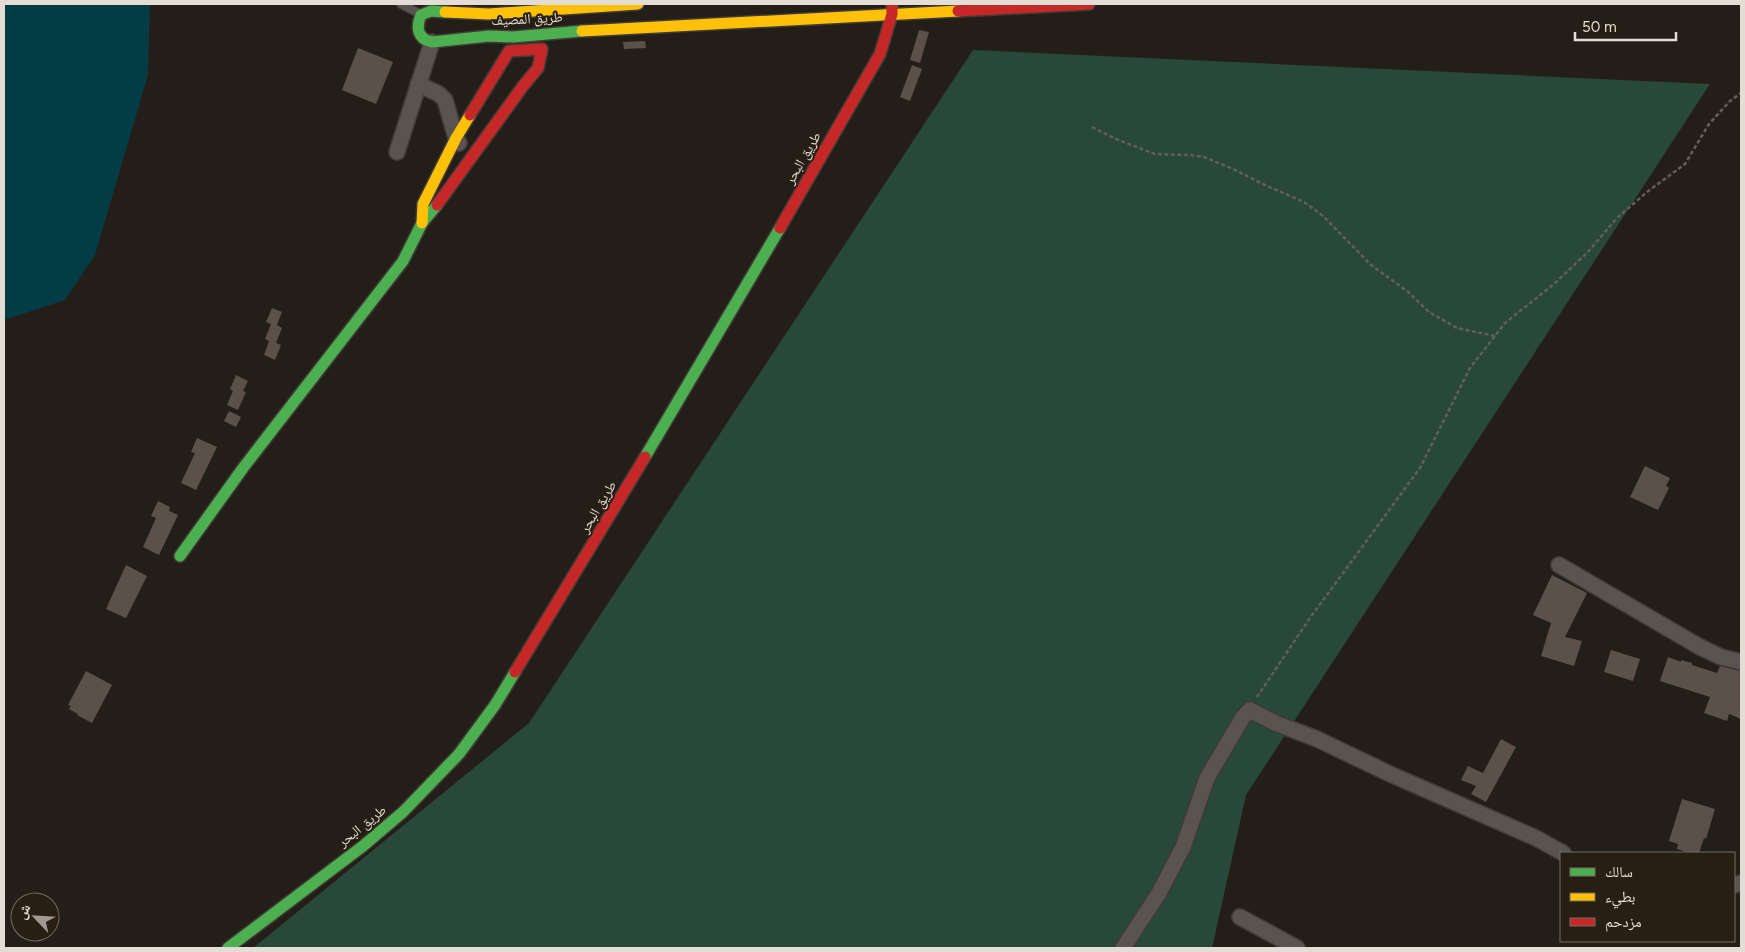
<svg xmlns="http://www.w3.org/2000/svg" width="1745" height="952" viewBox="0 0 1745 952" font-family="Figtree,'Noto Naskh Arabic',sans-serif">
	<rect width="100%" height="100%" fill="#241e18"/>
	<polygon fill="#284839" points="973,50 1710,84 1246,795 1212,948 253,948 529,723"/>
	<polygon fill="#033c45" points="4,4 150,4 148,75 95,255 65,300 4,320"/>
	<g fill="#5b514a">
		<polygon points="919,30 929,32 920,63 910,60"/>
		<polygon points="645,41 646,48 624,49 623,42"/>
		<polygon points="358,48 393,62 376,104 342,90"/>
		<polygon points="912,65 922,69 910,101 900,97"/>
		<polygon points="272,308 282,312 277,325 282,328 276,343 281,345 275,360 264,355 269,341 265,339 271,324 266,322"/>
		<polygon points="236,375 248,381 243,391 246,392 238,410 227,405 233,391 230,389"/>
		<polygon points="229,411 241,417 236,427 224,421"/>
		<polygon points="197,438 217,447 196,490 181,483 195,453 191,452"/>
		<polygon points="1645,466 1670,478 1666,486 1669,488 1658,510 1630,497"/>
		<polygon points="158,501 170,507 169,511 178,515 159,555 143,547 156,518 151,516"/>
		<polygon points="126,565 147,576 126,618 106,609"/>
		<polygon points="1552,575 1587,593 1565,637 1582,641 1574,666 1541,656 1551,623 1533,615"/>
		<polygon points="1611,650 1640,659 1633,681 1604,672"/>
		<polygon points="1668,657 1681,662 1681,660 1692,663 1692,665 1717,673 1720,666 1741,671 1741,719 1729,714 1727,721 1704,713 1710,697 1660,681"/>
		<polygon points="86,671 112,685 92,723 77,715 78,714 69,709 71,706 68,705"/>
		<polygon points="1501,739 1516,747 1486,802 1471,794 1476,786 1461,780 1468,766 1483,773"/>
		<polygon points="1682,799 1715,809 1706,839 1704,838 1699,853 1690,853 1677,849 1678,844 1669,841"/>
	</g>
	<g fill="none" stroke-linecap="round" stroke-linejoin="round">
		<g stroke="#403b37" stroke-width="10">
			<polyline id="lane" points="401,4 420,14"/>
		</g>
		<g stroke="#403b37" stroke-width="18">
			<g id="street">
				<polyline points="418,84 439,94 445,100 456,138 459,143"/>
				<polyline points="397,152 432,42"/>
				<polyline points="1559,565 1700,647 1721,657 1741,662"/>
				<polyline points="1734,885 1741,883"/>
				<polyline points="1240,917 1297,948"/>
				<polyline points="1123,948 1159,893 1183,847 1207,778 1243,717 1250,710 1275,723 1317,739 1390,774 1536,838 1563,853"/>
			</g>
		</g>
		<g stroke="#403b37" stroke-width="14">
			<g id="fast">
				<path d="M445 12 431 11 421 15C416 27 417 39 432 42L489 36 513 37 582 31"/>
				<polyline points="645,457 780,228"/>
				<polyline points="180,556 243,468 403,261 422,223 437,205"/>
				<polyline points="228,948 363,846 403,812 459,754 495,705 515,672"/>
			</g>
		</g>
		<g stroke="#403b37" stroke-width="14">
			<g id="slow">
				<polyline points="445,12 489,14 638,4"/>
				<polyline points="582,31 958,11"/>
				<polyline points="422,223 423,204 456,138 470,115"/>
			</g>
		</g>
		<g stroke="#403b37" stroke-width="14">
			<g id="jam">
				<polyline points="958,11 1089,4"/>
				<polyline points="437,205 523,86 538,68 542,49 509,51 470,115"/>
				<polyline points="780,228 880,54 892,14 892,4"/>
				<polyline points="515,672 645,457"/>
			</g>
		</g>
		<g stroke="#625f5a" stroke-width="2.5" stroke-dasharray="4 2.5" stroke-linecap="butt">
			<polyline points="1092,127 1116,139 1155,154 1190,155 1204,157 1233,169 1267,186 1304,202 1323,216 1371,265 1407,291 1429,312 1457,328 1495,336"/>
			<polyline points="1257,697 1310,618 1420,468 1470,368 1495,336 1505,323 1554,284 1587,253 1617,218 1647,192 1685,164 1709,124 1730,101 1741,93"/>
		</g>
		<use href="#lane" stroke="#595450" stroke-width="8"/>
		<use href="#street" stroke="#595450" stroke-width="15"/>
		<use href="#fast" stroke="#4caf50" stroke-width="11"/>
		<use href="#slow" stroke="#ffc107" stroke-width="11"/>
		<use href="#jam" stroke="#c62828" stroke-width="11"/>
	</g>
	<g text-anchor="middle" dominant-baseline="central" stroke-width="4" stroke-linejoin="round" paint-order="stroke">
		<g font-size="14" fill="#e3ddd5" stroke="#281f14">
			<text transform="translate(527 19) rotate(-3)">طريق المصيف</text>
			<text transform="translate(803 158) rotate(-60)">طريق البحر</text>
			<text transform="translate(598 507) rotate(-59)">طريق البحر</text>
			<text transform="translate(362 826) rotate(-39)">طريق البحر</text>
		</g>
	</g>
	<rect width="1745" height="952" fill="none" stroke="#e3ddd5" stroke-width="10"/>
	<rect x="1560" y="852" width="175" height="90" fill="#281f14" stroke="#736b61"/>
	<rect x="1570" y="868" width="25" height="8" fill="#4caf50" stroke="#736b61"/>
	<text x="1605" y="877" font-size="15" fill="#e3ddd5">سالك</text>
	<rect x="1570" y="893" width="25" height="8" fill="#ffc107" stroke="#736b61"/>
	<text x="1605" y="902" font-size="15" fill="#e3ddd5">بطيء</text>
	<rect x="1570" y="918" width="25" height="8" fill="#c62828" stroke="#736b61"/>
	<text x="1605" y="927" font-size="15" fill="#e3ddd5">مزدحم</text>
	<g transform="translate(35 917) rotate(295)"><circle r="24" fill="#281f14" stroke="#736b61"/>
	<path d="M0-4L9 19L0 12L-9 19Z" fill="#a09a93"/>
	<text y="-8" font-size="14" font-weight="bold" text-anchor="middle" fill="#e3ddd5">ش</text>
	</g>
	<path d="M1575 32v8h101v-8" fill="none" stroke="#e3ddd5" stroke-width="2.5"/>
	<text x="1582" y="32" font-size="15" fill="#e3ddd5" stroke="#281f14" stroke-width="4" paint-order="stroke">50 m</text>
</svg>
